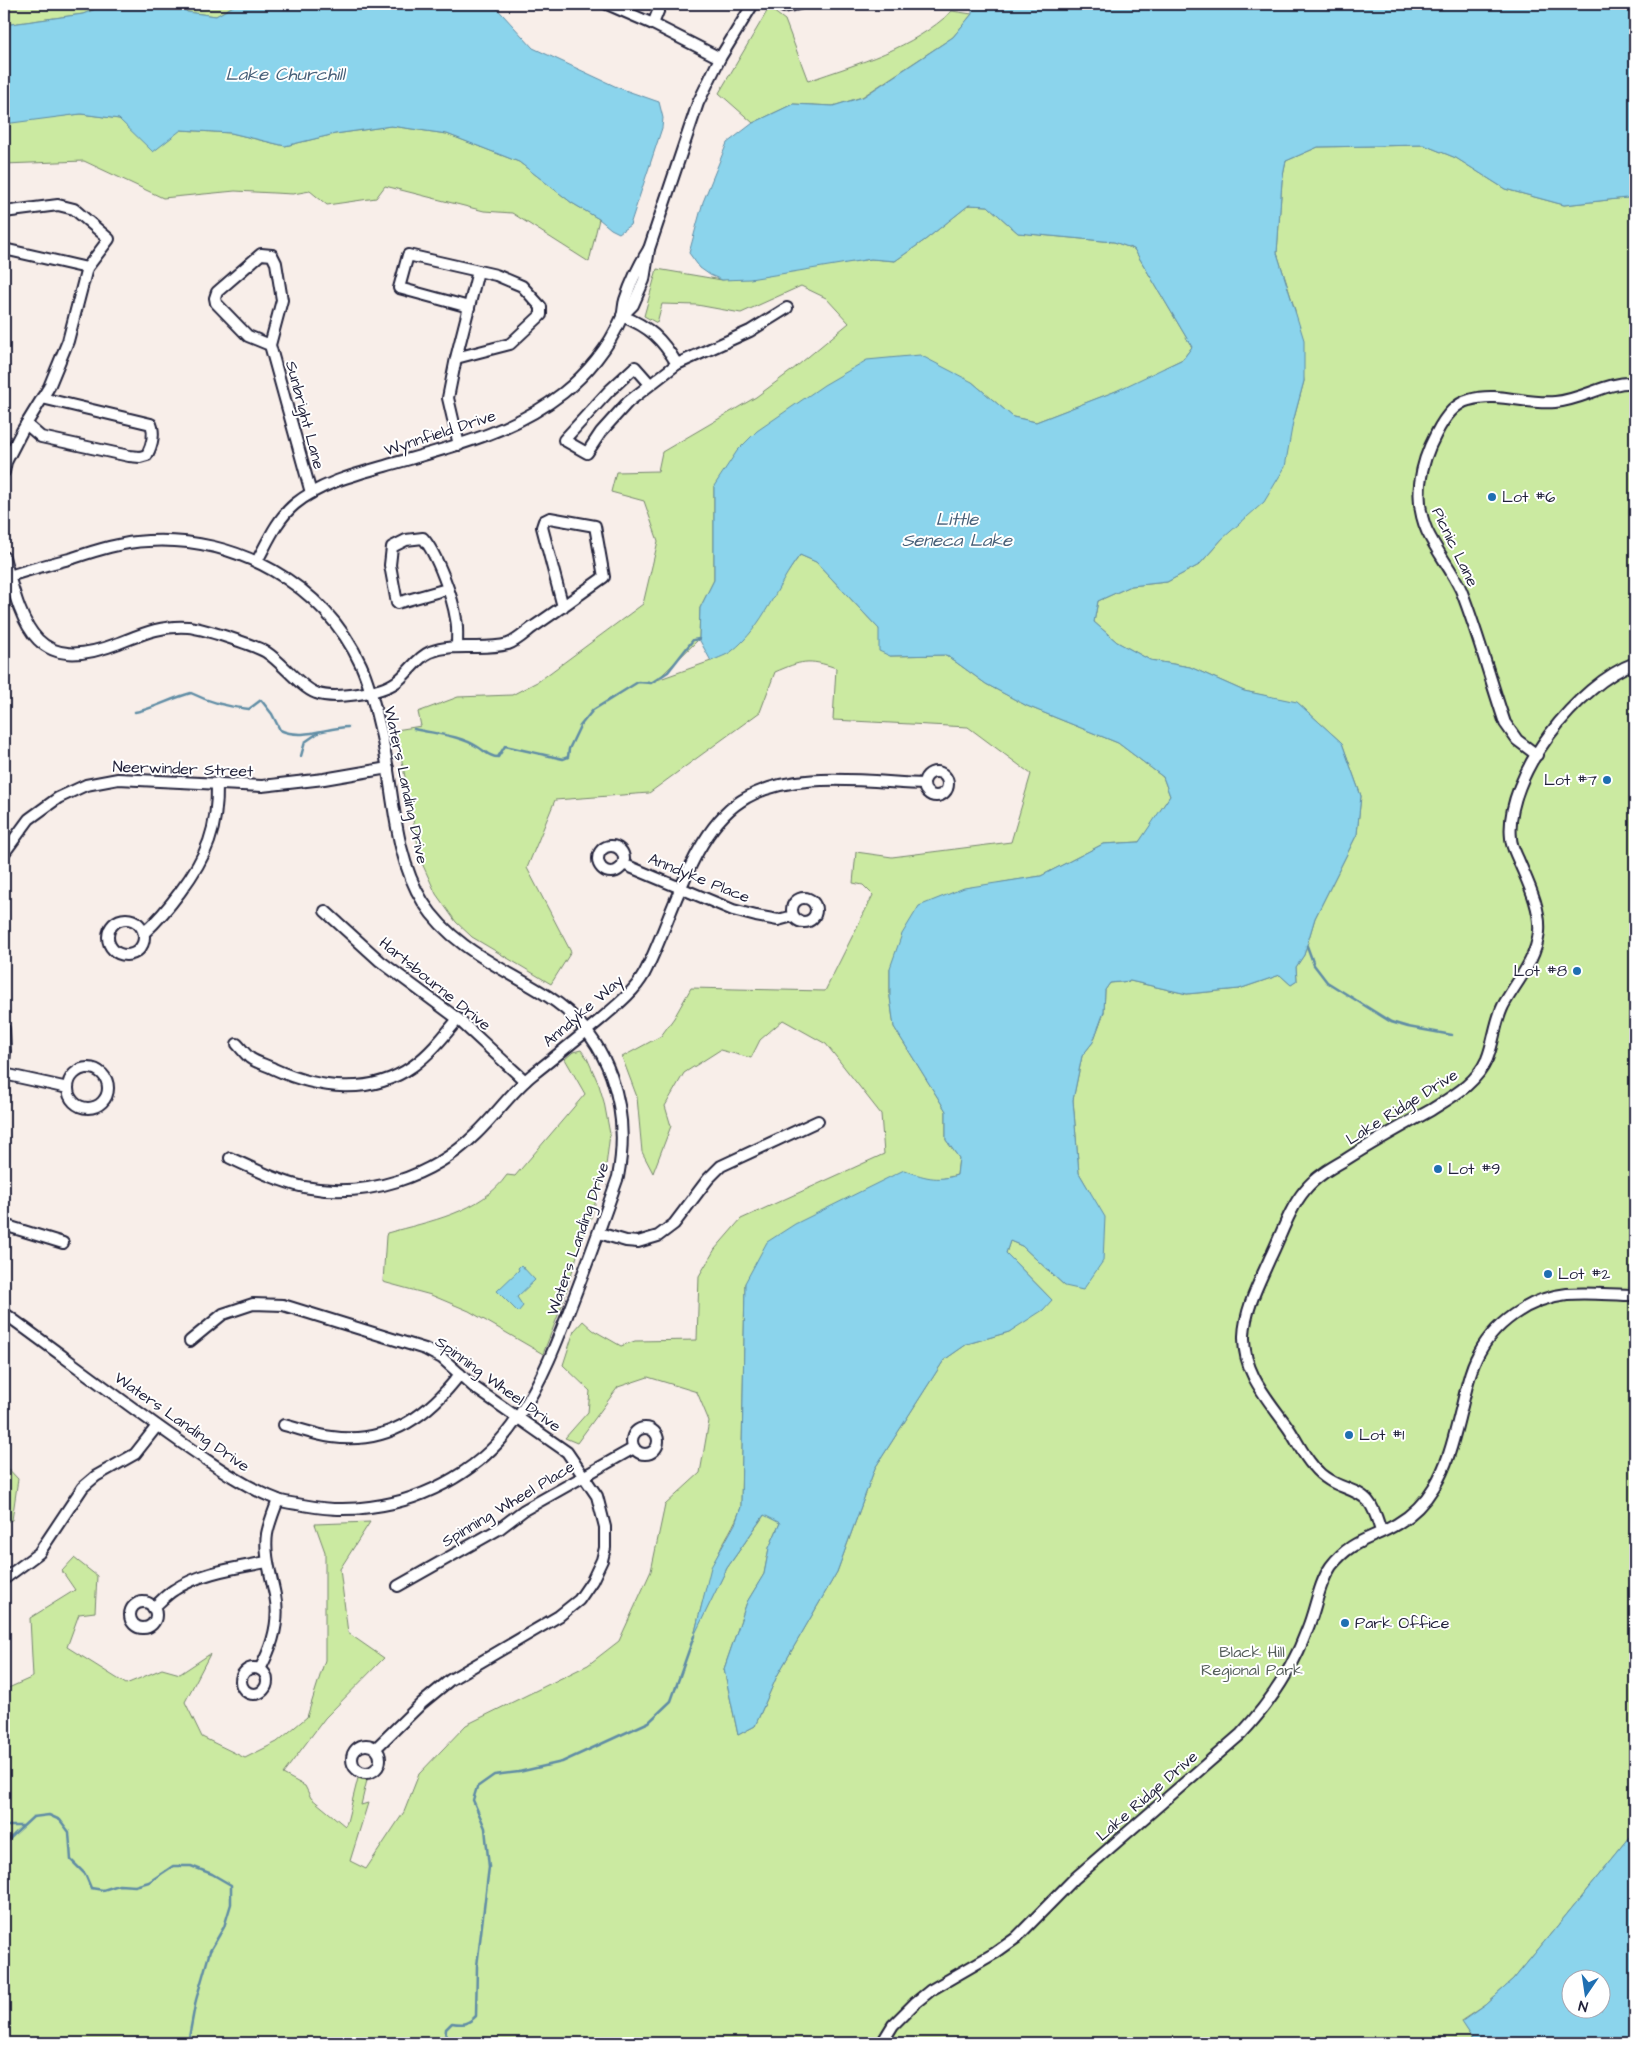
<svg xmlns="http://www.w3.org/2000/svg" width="1639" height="2047" viewBox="0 0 1639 2047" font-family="'Architects Daughter',sans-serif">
	<rect width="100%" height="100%" fill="#f8eee9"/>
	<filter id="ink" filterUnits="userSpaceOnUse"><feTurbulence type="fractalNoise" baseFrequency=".02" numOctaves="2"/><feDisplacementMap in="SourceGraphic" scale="10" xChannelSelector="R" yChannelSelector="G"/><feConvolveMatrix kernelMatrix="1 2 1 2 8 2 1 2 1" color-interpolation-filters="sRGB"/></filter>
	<g filter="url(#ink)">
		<g fill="#cbeaa1" stroke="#76866e">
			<polygon points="4,4 108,4 83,14 4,25"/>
			<polygon points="178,4 237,4 216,16 187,12"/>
			<path d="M769 8 785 20 808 81C859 63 912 49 952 11L972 14 953 37 862 97 833 106 793 104 753 123 719 93Z"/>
			<polygon points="81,114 120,119 153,151 180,130 231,133 285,146 335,134 391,126 447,134 519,162 572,203 599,219 589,262 512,213 484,211 385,186 376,198 327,205 310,191 293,194 235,191 163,198 84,161 4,164 4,122"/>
			<path d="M1424 145 1456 158 1505 189 1564 205 1635 197V1831L1513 1980 1485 2005 1461 2021 1471 2037V2043H4V1690L33 1677 30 1618 75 1590 62 1571 74 1558 97 1576 95 1612 79 1614 67 1647 126 1684 162 1669 180 1674 210 1654 185 1702 202 1737 245 1758 277 1742 307 1717 325 1660V1552L315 1524 370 1522 340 1569 348 1633 384 1658 325 1718 283 1774 305 1786 311 1798 345 1826 347 1822 358 1778 367 1780 361 1805 368 1803 350 1861 366 1869 404 1812 419 1774 466 1725 588 1665 619 1641 651 1571 665 1505 700 1473 709 1421 697 1392 648 1377 618 1387 577 1443 565 1438 588 1412 590 1391 563 1365 574 1331 583 1321 593 1330 621 1346 635 1341 697 1340 699 1276 715 1249 741 1219 884 1154 881 1114 826 1044 783 1020 760 1040 751 1058 720 1050 684 1073 665 1106 671 1126 653 1173 642 1152 637 1097 622 1057 661 1036 674 1018 691 988 825 991 873 895 863 885 853 883 856 852 892 857 1011 842 1031 774 968 727 833 720 836 668C808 658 801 661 775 672L760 712 649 793 555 800 527 868 571 952 551 984 472 937 456 922 436 894 421 861 396 730 421 726 418 712 458 697 512 695 539 681 643 604 658 541 644 501 611 492 616 472 658 471 662 452 756 397 791 371 849 323 826 298 801 286 741 313 697 305 662 304 657 323 644 316 657 269 722 280 871 259 895 261 925 240 969 205 988 206 1018 233 1114 242 1134 249 1192 347 1183 359 1164 368 1158 375 1036 422 1013 417 972 382 714 486V580L700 608 699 639 657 680 711 661 732 651 800 555 816 562 879 629 890 656 946 655 986 684 1027 706 1118 743 1163 777 1170 796 1160 811V813L1139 842 1103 844 1041 876 998 883 890 968V997L894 1027 946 1111V1140L959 1158 957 1175 941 1179 745 1283 741 1507C735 1526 724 1539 717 1557 708 1581 701 1606 695 1632L727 1568 765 1514 780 1523 769 1548 764 1574 747 1602 724 1669 738 1735 755 1726 777 1676 837 1572 875 1468 944 1360 967 1344 1009 1332 1052 1300 1006 1253 1010 1241 1022 1246 1065 1286 1090 1192 1079 1173 1073 1100 1082 1056 1093 1042 1104 1012 1105 990 1110 983 1130 981 1187 994 1239 989 1280 975 1291 985 1297 981 1296 967 1304 955 1315 918 1357 834 1361 796 1342 743 1298 703 1244 691 1190 667 1150 660 1117 642 1094 622 1098 601 1131 586 1167 582 1199 565 1222 539 1293 422 1304 381 1295 310 1277 253 1282 181 1286 161 1318 147Z"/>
			<path d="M581 1050 587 1058 599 1085 604 1102 610 1134 606 1166 590 1221 587 1223 562 1305 543 1354 469 1311 431 1295 383 1282 386 1236 387 1233C430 1221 480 1213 507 1175L515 1176 585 1094 565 1059 573 1052Z"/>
			<polygon points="4,1464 18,1479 12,1520 4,1522"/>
		</g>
		<g fill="#8bd4ec" stroke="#618da5" fill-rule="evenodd">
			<polygon points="108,4 178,4 187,12 216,16 237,4 493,4 533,48 619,88 659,102 663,118 662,128 630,225 619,233 611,229 599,219 572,203 519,162 447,134 391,126 335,134 285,146 231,133 181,130 153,152 119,119 81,114 4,124 4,25 83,14"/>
			<path d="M972 4H1635V197L1564 205 1505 189 1456 158 1424 145 1318 147 1286 161 1282 181 1277 253 1304 340V381L1293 422 1285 467 1264 502 1222 539 1199 565 1167 582 1131 586 1098 601 1094 622 1117 642 1150 660 1190 667 1244 691 1297 702 1342 743 1361 796 1357 834 1315 918 1304 955 1296 967 1297 981 1291 985 1280 975 1239 989 1187 994 1130 981 1110 983 1105 990 1104 1012 1093 1042 1082 1056 1073 1100 1079 1173 1105 1217 1103 1261 1083 1290 1065 1286 1022 1246 1010 1241 1006 1253 1052 1300 1043 1310 1009 1332 967 1344 944 1360 875 1468 837 1572 777 1676 755 1726 738 1735 724 1669 747 1602 764 1574 769 1548 780 1523 764 1515 727 1568 694 1636 711 1567 735 1524 741 1507 745 1283 767 1242 795 1224 904 1170C923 1177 937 1182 957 1175L959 1158 946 1140V1111L894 1027 890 997V968L902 934 919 906 964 888 1041 876 1103 844 1139 842 1170 796 1163 777 1118 743 1027 706 986 684 946 655 890 656 879 651V629L816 562 800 555C776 586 764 626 732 651 727 655 718 658 711 661L699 639 700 608 714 580V486L737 451 757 431 824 385 867 360 920 355 972 382 1013 417 1036 422 1116 391 1183 359 1192 347 1134 249 1114 242 1018 233 988 206 969 205 925 240 895 261 871 259 750 279 722 280 710 275 700 268 689 253 703 202 727 143 753 123 793 104 833 106 863 97 953 37 972 14Z"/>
			<polygon points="521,1265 535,1280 517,1297 523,1306 518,1312 497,1291 519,1270 518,1268"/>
			<path d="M1635 1831V2043H1471V2037L1461 2022 1485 2005 1513 1980ZM1572 1980H1602V2010H1572Z"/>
		</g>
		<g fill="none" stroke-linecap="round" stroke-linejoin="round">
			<g stroke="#618da5" stroke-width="2.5">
				<path d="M135 712C154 709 171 698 191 693 211 703 228 707 249 709L261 700 272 714 280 730C302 740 325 728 348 727"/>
				<path d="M414 729C436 734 459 735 478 747 485 751 489 757 498 757L505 746 563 759 568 757 569 749 580 726 593 710 638 682 651 683 668 672 693 640 699 639"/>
				<polyline points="301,756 305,742 318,733"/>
				<polyline points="1307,946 1314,965 1327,982 1391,1022 1408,1027 1452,1035"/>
				<polyline points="4,1826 22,1826"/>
				<polyline points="4,1844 33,1817 49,1815 60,1820 69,1832 71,1860 85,1874 91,1888 103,1890 119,1885 135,1886 149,1882 173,1866 191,1866 212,1874 231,1885 231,1904 224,1927 210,1951 196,2000 188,2043"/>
				<path d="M445 2043 446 2029 452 2023C463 2025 468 2024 476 2016L477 1966 489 1867 485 1828 473 1800 477 1787 494 1775 519 1772 562 1762 649 1722 671 1701 694 1636"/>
			</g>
			<g stroke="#22223b" stroke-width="14">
				<g id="minor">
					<polyline points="607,4 653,24 720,58"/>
					<polyline points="779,4 784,7 799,4"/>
					<polyline points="653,24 661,4"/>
					<polyline points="4,212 58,205 74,209 109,239 87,268 68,341 49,387 22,431 6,462 4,472"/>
					<polyline points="4,249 87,268"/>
					<polyline points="469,307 478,271"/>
					<polyline points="622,316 633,305 644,280 649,249 698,103 720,58 753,4"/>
					<path d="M622 316C650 327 662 339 677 364"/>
					<polyline points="270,345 248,336 216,303 215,298 217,292 261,254 272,255 276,263 282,300 270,345 311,493"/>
					<polyline points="456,358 469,307 399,288 408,255 496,275 522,286 541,307 541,315 510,344 456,358 448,398 459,445"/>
					<polyline points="650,384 635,367 609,391 564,440 587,453 601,432 628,402 677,364 750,331 787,308"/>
					<path d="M26 424 41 437 129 456 140 457 147 455C152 445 155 434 151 424L42 398"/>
					<path d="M4 557C23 626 34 676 119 643 142 634 162 625 188 627 202 628 254 645 266 652 282 662 300 687 316 693 333 700 381 693 396 682 408 674 416 658 430 652 455 642 482 651 508 644 517 641 526 632 533 627 557 611 580 594 604 577L595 526 550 518 544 521 542 527 563 607"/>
					<path d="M257 561C268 541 277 519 295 504 321 483 354 475 385 466 447 448 511 434 563 393 587 374 609 347 621 319 624 313 623 306 625 300 631 282 639 265 649 249"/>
					<path d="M4 578C26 570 50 564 73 558 97 550 122 542 148 541 235 536 323 583 361 665 370 685 375 707 380 728 394 784 392 853 423 902 453 949 504 968 549 997 610 1037 631 1108 618 1177 604 1217 590 1256 575 1295 559 1337 543 1380 518 1417 486 1467 428 1500 370 1507 344 1511 323 1509 297 1504 290 1503 282 1502 276 1499 241 1485 210 1462 179 1441 120 1400 62 1355 4 1313"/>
					<path d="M447 589 397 603 390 565 392 547 406 540 423 538C437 554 453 598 456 619 458 628 457 638 457 647"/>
					<path d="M1537 755 1517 740 1505 723C1490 679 1478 633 1461 590 1452 570 1437 552 1427 531 1413 499 1420 464 1436 434 1443 420 1453 404 1469 400 1498 391 1526 405 1555 402 1583 400 1607 381 1635 383"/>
					<circle cx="936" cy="784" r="12"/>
					<circle cx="611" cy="859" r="13"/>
					<polyline points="4,853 29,819 58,798 86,785 118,779 262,786 324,779 388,768"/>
					<polyline points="623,864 733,910 756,916 778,920 793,916"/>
					<circle cx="804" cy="910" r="12"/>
					<polyline points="325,911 380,961 458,1019 525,1081"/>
					<circle cx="126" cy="937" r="18"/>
					<path d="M144 933C158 920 169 907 180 892 207 856 218 829 217 783"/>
					<polyline points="4,1029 5,1051 4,1062"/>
					<path d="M237 1044C241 1048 245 1054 250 1058 257 1063 267 1065 274 1069 318 1089 371 1096 413 1066 431 1053 444 1036 458 1019"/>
					<circle cx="88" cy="1088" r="20"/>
					<polyline points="4,1074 68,1088"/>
					<path d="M230 1158C254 1169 278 1181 304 1187 367 1199 432 1177 476 1134 496 1115 511 1092 532 1075 555 1057 578 1038 601 1019 616 1006 634 992 644 974 671 923 691 833 741 801 789 769 868 782 924 784"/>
					<polyline points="4,1225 63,1243"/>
					<polyline points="599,1233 626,1241 638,1242 658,1236 674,1224 708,1179 721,1166 818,1121"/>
					<polyline points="190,1341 223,1314 253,1304 283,1305 425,1349 442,1358 474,1387 567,1452 597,1496 605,1527 605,1548 602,1560 592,1581 579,1600 559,1616 450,1680 422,1703 376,1748"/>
					<path d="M284 1425C300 1429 316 1435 332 1437 387 1445 429 1415 460 1374"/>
					<circle cx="645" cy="1441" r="13"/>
					<path d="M1381 1531C1378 1522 1375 1509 1368 1501 1359 1490 1341 1488 1329 1480 1324 1477 1317 1471 1313 1466 1303 1455 1297 1441 1289 1429 1269 1400 1243 1374 1244 1336 1245 1309 1259 1283 1270 1258 1281 1236 1289 1209 1305 1190 1315 1177 1331 1168 1345 1160 1373 1142 1402 1126 1431 1110 1453 1096 1476 1084 1487 1059 1494 1042 1495 1022 1503 1006 1516 982 1536 961 1539 932 1541 907 1527 881 1518 859 1515 852 1511 845 1511 838 1504 776 1579 683 1635 663"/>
					<polyline points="4,1579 39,1553 83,1487 96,1476 135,1454 157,1426"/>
					<polyline points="398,1586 499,1529 524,1510 634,1448"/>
					<circle cx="143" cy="1615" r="13"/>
					<path d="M153 1608C160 1602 166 1595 174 1590 201 1572 236 1568 267 1562"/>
					<circle cx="254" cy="1681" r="13"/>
					<path d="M260 1669C272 1647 280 1620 275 1595 271 1575 264 1554 267 1534 269 1523 274 1511 278 1500"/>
					<circle cx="366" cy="1759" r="14"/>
					<path d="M882 2043 893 2025 915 2003 931 1990 995 1953 1016 1938 1074 1879 1241 1734C1269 1704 1293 1668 1307 1630 1316 1609 1318 1585 1331 1566 1352 1539 1371 1540 1397 1524 1412 1515 1425 1502 1434 1487 1449 1463 1455 1433 1462 1406 1466 1390 1469 1373 1476 1359 1492 1324 1529 1298 1567 1294 1589 1292 1613 1295 1635 1295"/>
				</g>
			</g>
			<use href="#minor" stroke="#fff" stroke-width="10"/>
		</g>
	</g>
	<g fill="#1f6fb2" stroke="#fff" stroke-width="2">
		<circle cx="1492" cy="497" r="5"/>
		<circle cx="1607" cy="780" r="5"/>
		<circle cx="1577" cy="971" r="5"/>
		<circle cx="1438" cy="1169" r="5"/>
		<circle cx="1548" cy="1274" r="5"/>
		<circle cx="1349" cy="1435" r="5"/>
		<circle cx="1345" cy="1623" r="5"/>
	</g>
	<g text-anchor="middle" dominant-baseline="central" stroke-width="4" stroke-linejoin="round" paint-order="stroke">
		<g font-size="16" fill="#22223b" stroke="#fff">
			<text transform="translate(305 415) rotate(75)">Sunbright Lane</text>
			<text transform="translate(440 433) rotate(-18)">Wynnfield Drive</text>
			<text transform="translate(1455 547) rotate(64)">Picnic Lane</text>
			<text transform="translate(183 769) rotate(2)">Neerwinder Street</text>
			<text transform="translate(406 785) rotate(78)">Waters Landing Drive</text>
			<text transform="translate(699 878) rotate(22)">Anndyke Place</text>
			<text transform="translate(435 984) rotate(39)">Hartsbourne Drive</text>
			<text transform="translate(583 1011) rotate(-41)">Anndyke Way</text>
			<text transform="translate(1402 1107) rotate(-32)">Lake Ridge Drive</text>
			<text transform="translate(578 1239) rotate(-71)">Waters Landing Drive</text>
			<text transform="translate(498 1384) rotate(36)">Spinning Wheel Drive</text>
			<text transform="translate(182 1422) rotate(35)">Waters Landing Drive</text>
			<text transform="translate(508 1504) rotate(-31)">Spinning Wheel Place</text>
			<text transform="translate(1147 1796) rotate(-41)">Lake Ridge Drive</text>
		</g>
		<g font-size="16" fill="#22223b" stroke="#fff" text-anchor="start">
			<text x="1502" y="497">Lot #6</text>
			<text x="1597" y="780" text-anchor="end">Lot #7</text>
			<text x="1567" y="971" text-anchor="end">Lot #8</text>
			<text x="1448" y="1169">Lot #9</text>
			<text x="1558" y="1274">Lot #2</text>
			<text x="1359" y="1435">Lot #1</text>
			<text x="1355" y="1623">Park Office</text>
		</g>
		<g font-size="16" fill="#555e5a" stroke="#fff">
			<text x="1252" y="1652">Black Hill<tspan x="1252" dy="18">Regional Park</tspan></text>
		</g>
		<g font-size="18" font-style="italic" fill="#476079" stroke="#fff">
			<text x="285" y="74">Lake Churchill</text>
			<text x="957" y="519">Little<tspan x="957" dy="21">Seneca Lake</tspan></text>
		</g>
	</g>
	<rect width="1639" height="2047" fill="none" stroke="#fff" stroke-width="20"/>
	<rect x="10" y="10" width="1619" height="2027" fill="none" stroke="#22223b" stroke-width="2" filter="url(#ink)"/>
	<g transform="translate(1586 1994) rotate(193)"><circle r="24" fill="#ffffff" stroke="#a7a7b1"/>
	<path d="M0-4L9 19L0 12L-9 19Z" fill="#1f6fb2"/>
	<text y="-8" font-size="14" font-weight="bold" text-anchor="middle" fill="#22223b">N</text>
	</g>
</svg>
